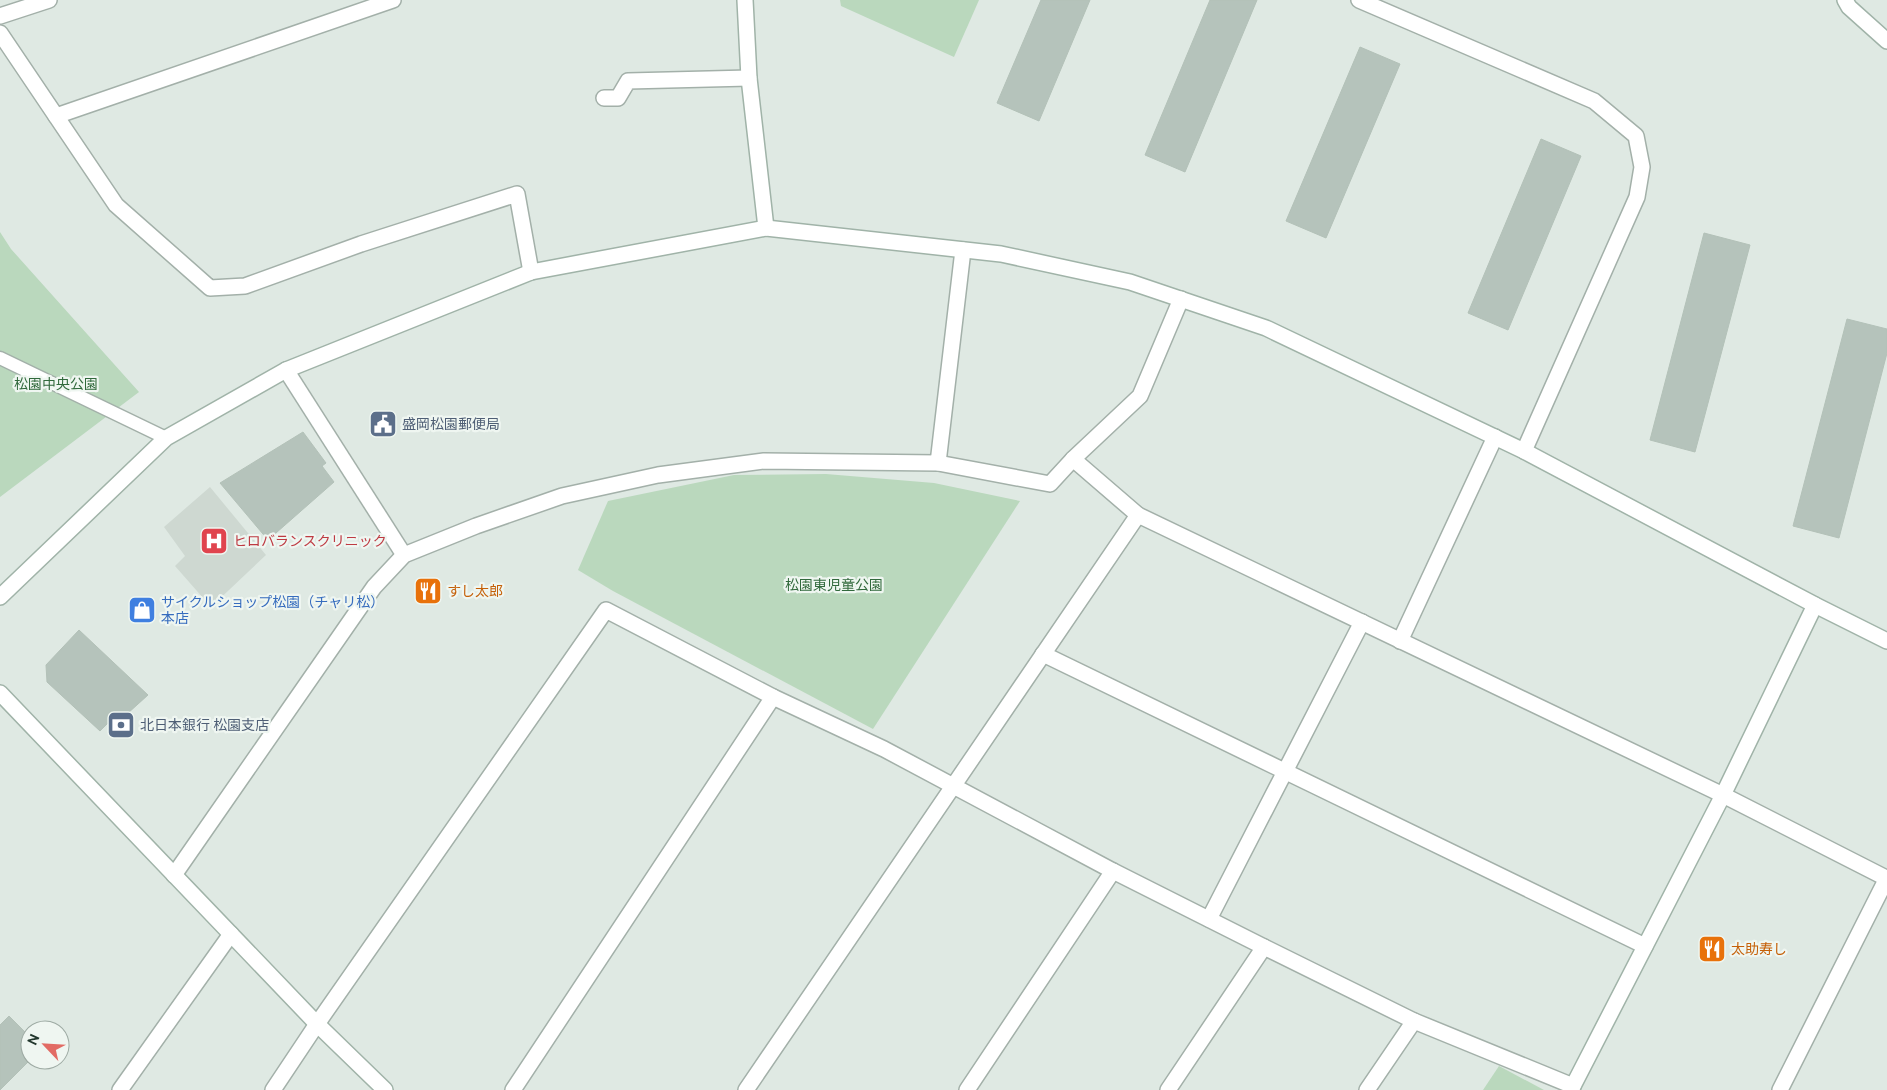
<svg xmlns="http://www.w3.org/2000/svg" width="1887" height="1090" viewBox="0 0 1887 1090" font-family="Ubuntu,'Noto Sans JP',sans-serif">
	<rect width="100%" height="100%" fill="#dfe9e3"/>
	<polygon fill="#ced8d1" points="210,487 266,555 211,607 175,566 185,556 164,527"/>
	<g fill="#bad8bd">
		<polygon points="840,0 979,0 954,57 841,6"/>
		<polygon points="0,232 11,249 139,392 0,497"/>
		<polygon points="826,474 934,483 1020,501 873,729 613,591 578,570 608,501 734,475"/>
		<polygon points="1499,1066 1544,1090 1483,1090"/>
	</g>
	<g fill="#b5c3bb" stroke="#b3c1b8">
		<polygon points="1041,0 1090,0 1039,121 997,103"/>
		<polygon points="1210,0 1257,0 1185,172 1145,155"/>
		<polygon points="1360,47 1400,64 1326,238 1286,221"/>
		<polygon points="1541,139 1581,156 1508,330 1468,313"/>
		<polygon points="1704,233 1750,245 1695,452 1650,440"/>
		<polygon points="1847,319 1887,329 1887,353 1839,538 1793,526"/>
		<polygon points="303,432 326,463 322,466 334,482 268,540 220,483"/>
		<polygon points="79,630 148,695 117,723 113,718 100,731 47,682 46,665"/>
		<polygon points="9,1016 30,1037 30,1060 0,1090 0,1025"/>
	</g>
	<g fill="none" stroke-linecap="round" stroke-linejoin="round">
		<g stroke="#a3b0a9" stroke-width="15">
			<polyline id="lane" points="0,358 166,438"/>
		</g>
		<g stroke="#a3b0a9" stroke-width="18">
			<g id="street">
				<polyline points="1359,0 1594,101 1636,136 1642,167 1637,197 1524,451"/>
				<polyline points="0,16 49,0"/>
				<polyline points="0,33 116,205 210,288 245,286 361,244 517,194 531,272"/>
				<polyline points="604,98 618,98 628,81 749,78"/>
				<polyline points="56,116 393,0"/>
				<polyline points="286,370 404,555"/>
				<polyline points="1073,459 1138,515"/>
				<polyline points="938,463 1050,484 1073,459 1140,396 1181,299"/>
				<polyline points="1400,641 1495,437"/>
				<polyline points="1043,654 1645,946"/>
				<polyline points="773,697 884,749 1113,871 967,1090"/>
				<polyline points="1113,871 1264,947"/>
				<polyline points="174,875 374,587 404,555 476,526 562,496 658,475 764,461 938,463 963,250"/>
				<polyline points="1209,919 1362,622"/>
				<polyline points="1414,1021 1573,1086"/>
				<polyline points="120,1090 231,934"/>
				<polyline points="273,1090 317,1024 606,610 773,697 513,1090"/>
				<polyline points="746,1090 1138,515 1723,795 1886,878"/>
				<polyline points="1168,1090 1264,947 1414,1021 1367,1090"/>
				<polyline points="1780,1090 1887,878"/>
			</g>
		</g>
		<g stroke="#a0b3a8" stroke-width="18">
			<g id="secondary">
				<polyline points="745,0 749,78 766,228"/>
				<polyline points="1845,0 1849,7 1887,41"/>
				<polyline points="0,597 166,438 286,370 531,272 766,228 1001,254 1130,282 1266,328 1524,451 1815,605 1887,641"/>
				<polyline points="0,693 317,1024 385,1090"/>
				<polyline points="1571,1090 1723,795 1815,605"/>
			</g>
		</g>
		<use href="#lane" stroke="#fff" stroke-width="12"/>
		<use href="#street" stroke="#fff" stroke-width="15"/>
		<use href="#secondary" stroke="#fff" stroke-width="15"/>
	</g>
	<defs>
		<g id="civic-square" transform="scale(1.4375)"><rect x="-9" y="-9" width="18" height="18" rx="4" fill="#5c6f8a" stroke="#eff6f1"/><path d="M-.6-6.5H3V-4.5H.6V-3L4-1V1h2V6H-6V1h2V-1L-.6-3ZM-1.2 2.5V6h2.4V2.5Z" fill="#fff"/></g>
		<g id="hospital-square" transform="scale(1.4375)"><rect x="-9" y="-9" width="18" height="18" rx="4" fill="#e0444e" stroke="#eff6f1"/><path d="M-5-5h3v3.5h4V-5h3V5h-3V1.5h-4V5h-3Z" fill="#fff"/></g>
		<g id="restaurant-square" transform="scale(1.4375)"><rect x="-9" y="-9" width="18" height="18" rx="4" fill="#e8710a" stroke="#eff6f1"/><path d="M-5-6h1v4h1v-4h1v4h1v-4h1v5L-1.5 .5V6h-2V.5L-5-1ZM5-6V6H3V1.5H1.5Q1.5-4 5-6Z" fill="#fff"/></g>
		<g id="shop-square" transform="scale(1.4375)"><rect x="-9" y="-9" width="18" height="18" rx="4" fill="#3f7fe0" stroke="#eff6f1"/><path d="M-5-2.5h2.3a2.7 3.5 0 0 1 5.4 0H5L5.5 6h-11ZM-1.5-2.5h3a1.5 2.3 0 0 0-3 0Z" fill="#fff"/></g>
		<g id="bank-square" transform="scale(1.4375)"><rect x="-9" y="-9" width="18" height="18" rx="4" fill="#5c6f8a" stroke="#eff6f1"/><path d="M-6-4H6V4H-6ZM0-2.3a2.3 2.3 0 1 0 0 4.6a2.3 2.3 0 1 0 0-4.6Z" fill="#fff"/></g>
	</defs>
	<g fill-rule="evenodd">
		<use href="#civic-square" x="383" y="424"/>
		<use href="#hospital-square" x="214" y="541"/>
		<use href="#restaurant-square" x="428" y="591"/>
		<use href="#shop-square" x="142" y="610"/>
		<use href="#bank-square" x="121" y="725"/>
		<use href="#restaurant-square" x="1712" y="949"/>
	</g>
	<g text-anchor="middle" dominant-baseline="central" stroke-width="4.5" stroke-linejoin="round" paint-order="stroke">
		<g font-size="14" fill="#31693c" stroke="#eff6f1">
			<text x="56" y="384">松園中央公園</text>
			<text x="834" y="585">松園東児童公園</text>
		</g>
		<g font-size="14" fill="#4e5e75" stroke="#eff6f1" text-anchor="start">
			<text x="402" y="424">盛岡松園郵便局</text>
			<text x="140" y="725">北日本銀行 松園支店</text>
		</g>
		<g font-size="14" fill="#be3a42" stroke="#eff6f1" text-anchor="start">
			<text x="233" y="541">ヒロバランスクリニック</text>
		</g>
		<g font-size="14" fill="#c56008" stroke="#eff6f1" text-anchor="start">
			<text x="447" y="591">すし太郎</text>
			<text x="1731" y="949">太助寿し</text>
		</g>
		<g font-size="14" fill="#366cbe" stroke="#eff6f1" text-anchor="start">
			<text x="161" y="602">サイクルショップ松園（チャリ松）<tspan x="161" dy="16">本店</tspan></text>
		</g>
	</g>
	<g transform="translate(45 1045) rotate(295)"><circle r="24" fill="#eff6f1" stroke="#9daaa3"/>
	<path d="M0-4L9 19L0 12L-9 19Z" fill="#e26b64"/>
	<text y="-8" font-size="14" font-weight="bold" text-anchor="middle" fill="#22372d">N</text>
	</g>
</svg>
